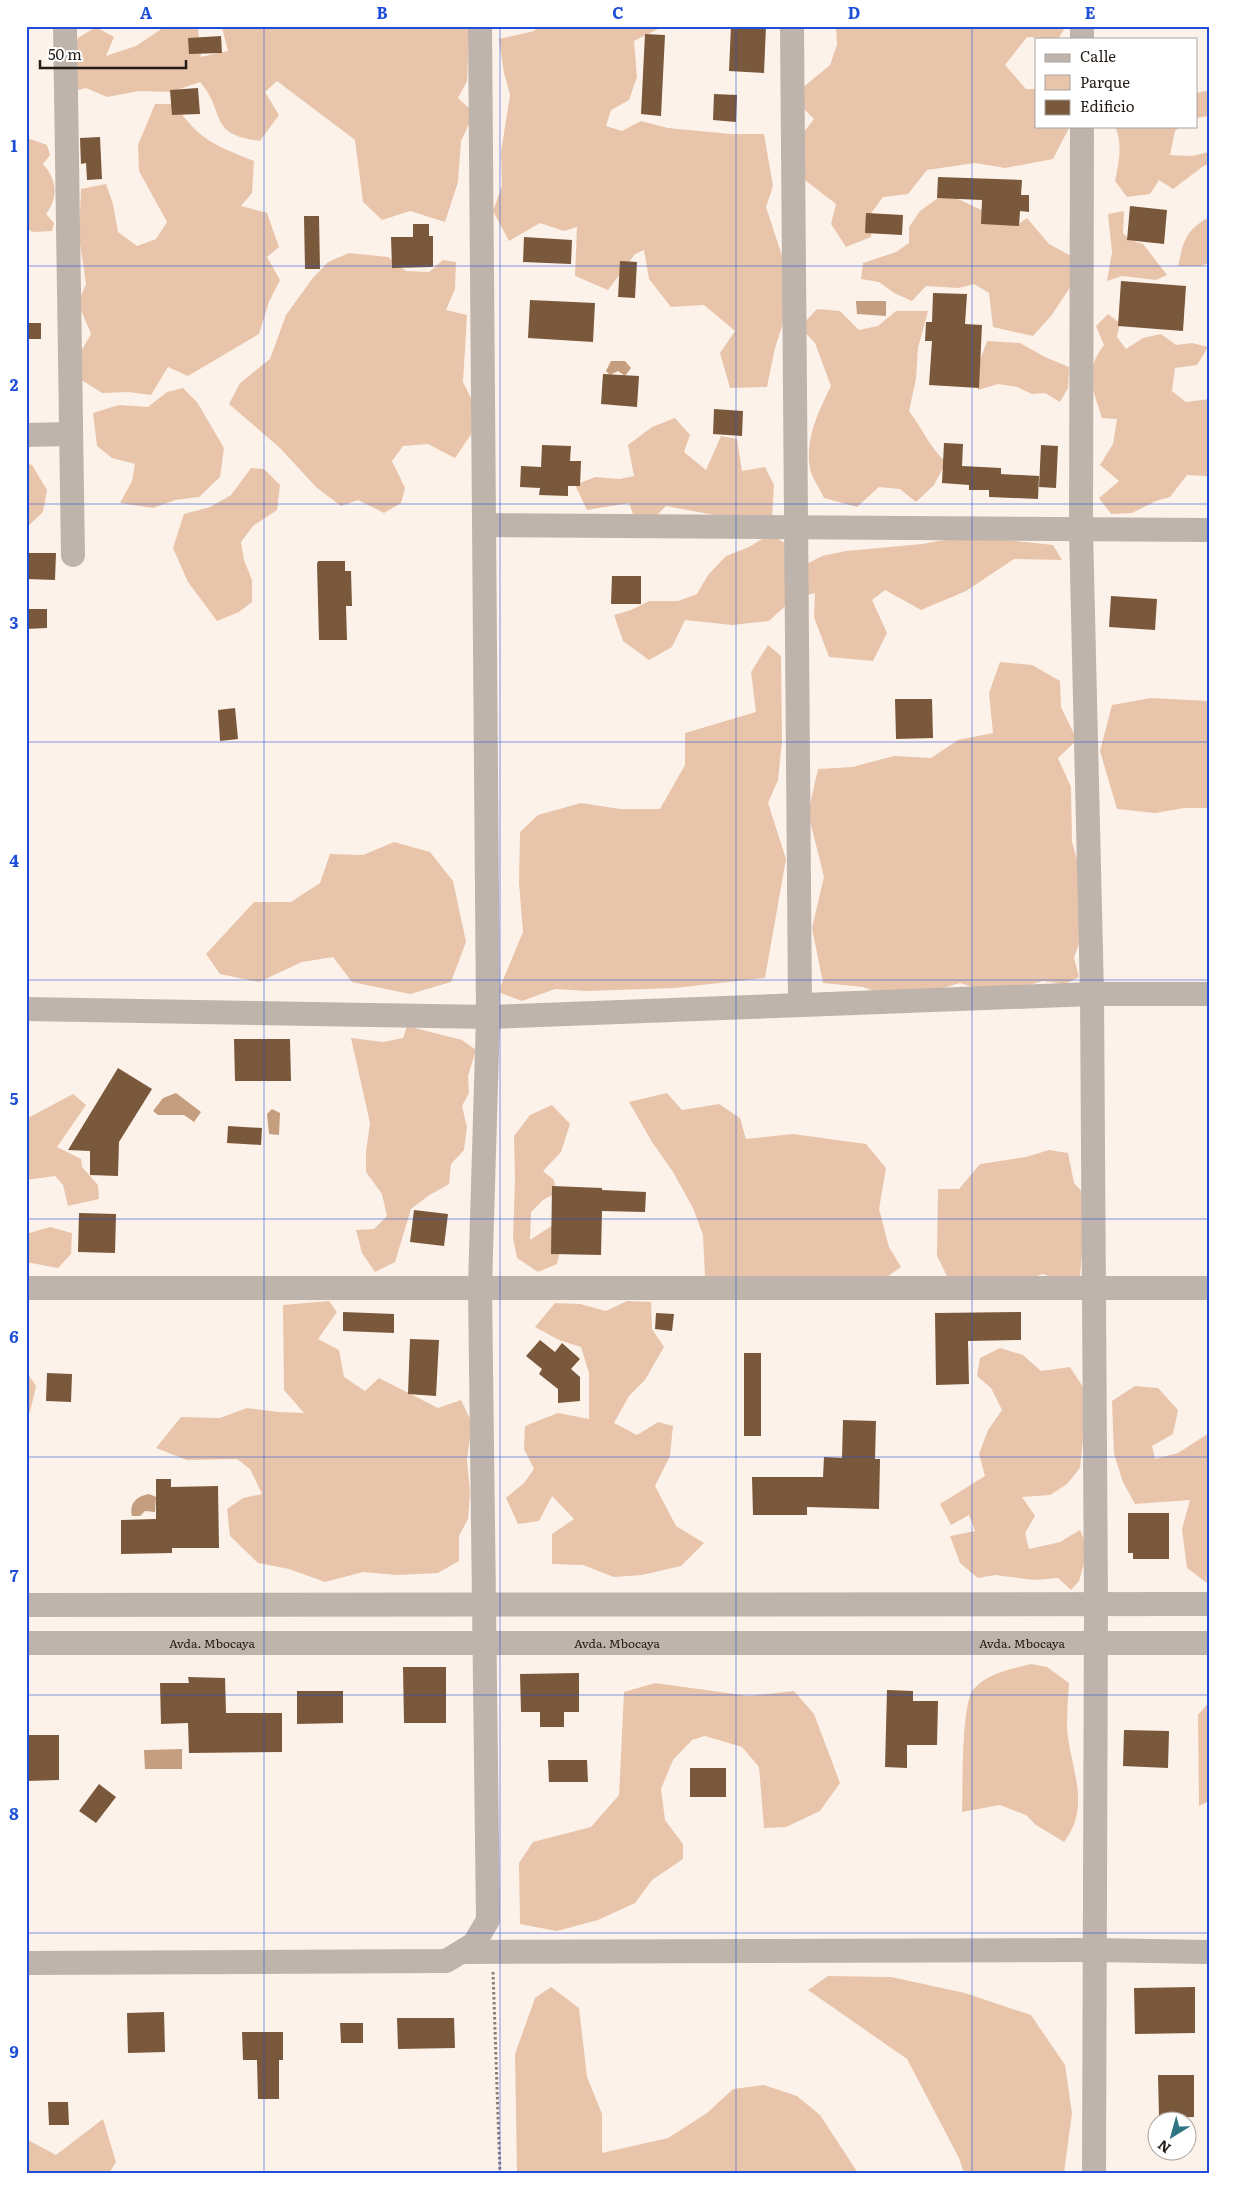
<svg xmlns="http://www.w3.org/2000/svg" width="1235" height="2199" viewBox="0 0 1235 2199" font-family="Literata,serif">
	<rect width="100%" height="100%" fill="#fdf2ea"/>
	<g fill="#e8c5aa">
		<path d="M166 26 198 29 201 57 228 51 222 28 226 26H344L348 28 350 26H465L469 31 467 81 458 98 470 109 469 124 461 141 458 182 445 222 410 211 382 220 363 202 355 140 277 81 265 92 279 115 260 141C206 134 227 113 200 82L171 92 139 91 107 97 86 88 66 93 65 73 78 38 96 27 114 37 106 56 136 46Z"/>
		<polygon points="538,26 664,26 634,41 637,77 629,100 611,110 606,126 622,131 641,121 668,128 731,134 764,134 773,186 766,207 789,277 787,311 775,348 767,387 730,388 720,353 735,331 704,305 671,307 649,279 644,250 635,254 608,290 575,276 577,227 564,231 540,223 509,241 493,211 502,186 501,152 510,95 504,73 499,39 534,31"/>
		<polygon points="836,26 1066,26 1058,39 1027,37 1005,65 1026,89 1036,89 1036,126 1069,126 1069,128 1053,159 1005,168 975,163 927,170 908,194 883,197 872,212 871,237 846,247 831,224 836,204 797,174 793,146 814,119 801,106 795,94 830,65 837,45"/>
		<polygon points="1205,91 1209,91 1209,116 1196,118 1196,93"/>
		<path d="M155 104H174C201 141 212 144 254 161L252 193 241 206 267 213 279 247 267 257 280 280 269 302 259 334 188 376 168 367 151 395 128 392 102 393 69 372 91 334 78 303 86 284 79 236 81 189 106 184 113 204 118 232 137 246 156 239 167 222 139 171 138 145Z"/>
		<path d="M1115 126H1181L1175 131 1170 155 1192 156 1209 152V165H1205L1173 189 1159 180 1150 194 1127 197 1115 181C1119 162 1123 145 1115 126Z"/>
		<path d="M26 136 30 139 47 145 50 155 43 164C57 180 59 197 46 214L54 223 52 231 33 232 26 228Z"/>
		<polygon points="945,193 1016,226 1027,218 1049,244 1073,257 1071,286 1051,316 1033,336 993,327 989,293 974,284 959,288 926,286 912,301 894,293 879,282 861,279 863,263 896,252 909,243 909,227 920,211"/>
		<polygon points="1124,211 1123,233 1130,240 1143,244 1167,275 1156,280 1122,276 1107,281 1112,252 1108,214"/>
		<path d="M1209 217V263L1201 266H1178C1184 240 1185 231 1209 217Z"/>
		<polygon points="349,253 388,257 406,271 429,272 443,260 456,262 455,289 446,310 467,315 463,382 475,406 472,433 455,458 428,444 403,446 392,461 405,488 401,503 384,513 358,500 341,506 316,487 280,448 229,404 240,383 270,359 286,315 312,279 328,262"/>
		<path d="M817 309 840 311 859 330 878 326 896 311H928L918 348 916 379 909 411C922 428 930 448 946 462L934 485 916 502 900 489 879 487 857 507 824 498C820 489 812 478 810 469 805 438 818 413 831 386L815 343 800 327Z"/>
		<path d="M1108 314 1120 323 1117 337 1126 349 1143 338 1161 334 1176 345 1192 343 1208 347 1197 365 1175 368 1172 391 1186 402 1209 399V479L1206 476 1187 475 1170 497 1156 501 1132 513 1111 514 1099 498 1119 481 1100 465 1113 444 1117 419 1102 418C1093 388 1083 373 1104 345L1096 326Z"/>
		<polygon points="987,341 1020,343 1045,357 1069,367 1068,388 1060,402 1045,393 1032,394 1017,387 998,384 978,390 980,360"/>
		<polygon points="183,388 197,402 224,448 220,477 199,497 175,500 153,508 120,503 132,481 135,464 112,458 97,446 93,413 119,405 148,407 167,392"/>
		<polygon points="675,418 690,435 684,452 706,470 721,436 737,439 742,471 765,467 774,485 772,518 752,522 666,506 652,520 634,517 629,503 587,510 575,485 595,477 619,479 634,476 628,445 652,427"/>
		<polygon points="26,463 32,465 47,490 43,512 26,528"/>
		<polygon points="251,468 264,469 280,485 277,510 253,526 241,542 244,560 252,580 252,602 239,612 217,621 188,582 173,548 184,514 210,507 231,495"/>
		<polygon points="770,534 796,550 797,569 822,556 846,551 922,544 960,537 996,539 1053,545 1062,560 1014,559 966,591 921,610 885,590 872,600 887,633 873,661 829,657 814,617 815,593 794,598 769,621 732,625 685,620 672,647 649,660 623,641 614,615 631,610 649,601 678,601 697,594 708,575 726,556 749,547"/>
		<polygon points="768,645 781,656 782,741 778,780 768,803 786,859 765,978 675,988 587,991 555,989 522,1001 498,992 523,932 519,883 520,832 538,815 581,803 620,809 660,809 685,765 685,733 756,712 751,672"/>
		<polygon points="1000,662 1032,665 1060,681 1061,707 1077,740 1058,758 1071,787 1072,842 1082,877 1079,943 1074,958 1079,977 1065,984 1043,981 1026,986 979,989 960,983 936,990 880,993 863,987 823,983 812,928 824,877 808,813 818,769 852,767 894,756 931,758 958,740 993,733 989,693"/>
		<polygon points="1151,698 1209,701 1209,808 1184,808 1155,813 1117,809 1100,751 1112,705"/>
		<polygon points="394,842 430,852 453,881 466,942 451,982 410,994 352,982 333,957 302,962 259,982 220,974 206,954 254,902 291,902 320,883 330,854 363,855"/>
		<polygon points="407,1026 462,1040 476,1050 468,1076 469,1093 462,1106 467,1127 464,1150 451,1164 449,1184 428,1196 411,1209 395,1262 375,1272 362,1253 356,1230 374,1229 387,1216 382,1194 366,1172 366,1151 370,1123 351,1038 383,1042 403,1038"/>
		<polygon points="667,1093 682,1110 719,1104 740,1118 746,1139 793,1134 866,1144 886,1168 879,1209 889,1247 901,1267 881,1281 735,1290 705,1276 703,1235 693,1208 673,1172 652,1142 629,1102"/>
		<polygon points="73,1094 86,1105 57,1147 81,1159 82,1167 98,1185 99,1199 68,1206 63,1185 55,1176 26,1180 26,1119"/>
		<polygon points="552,1105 570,1124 561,1152 543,1171 554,1180 556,1193 543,1200 531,1212 530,1240 556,1223 561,1246 557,1264 538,1272 517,1258 513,1238 515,1180 514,1136 530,1115"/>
		<polygon points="1049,1150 1068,1153 1074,1183 1094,1205 1082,1253 1080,1276 1064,1283 1043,1274 997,1287 948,1278 937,1256 938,1189 959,1189 980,1164 1026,1157"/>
		<polygon points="50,1227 72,1233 71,1254 58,1268 26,1262 26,1234"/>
		<polygon points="329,1301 337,1312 318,1339 339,1350 344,1377 365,1391 379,1378 438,1408 461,1400 472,1423 467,1459 470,1493 468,1519 459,1536 459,1561 438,1573 397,1575 363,1572 325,1582 289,1569 258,1563 230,1536 227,1509 243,1498 262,1494 250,1469 237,1459 187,1460 156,1448 181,1417 220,1418 247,1408 279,1412 304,1413 284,1390 283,1305"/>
		<polygon points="627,1301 651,1302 652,1329 664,1347 645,1380 629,1396 614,1423 637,1435 658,1422 673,1426 670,1456 655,1486 676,1526 704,1543 681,1566 642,1575 614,1577 583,1565 552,1564 552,1534 574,1519 552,1496 539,1521 518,1524 506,1498 524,1483 534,1469 524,1449 525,1426 558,1413 589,1419 589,1373 581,1347 559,1340 535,1327 555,1303 580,1304 606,1311"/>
		<polygon points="1000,1348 1023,1355 1041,1371 1070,1367 1083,1387 1084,1431 1080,1468 1067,1484 1050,1495 1022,1497 1035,1516 1025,1533 1029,1549 1060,1542 1080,1530 1088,1549 1079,1581 1071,1590 1058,1578 1035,1580 995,1575 978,1578 960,1563 950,1536 975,1531 969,1515 951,1525 940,1504 985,1476 979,1454 988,1430 1002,1410 991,1388 977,1376 980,1358"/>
		<polygon points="26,1371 36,1386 30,1412 26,1413"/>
		<polygon points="1135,1386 1158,1388 1178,1410 1173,1434 1152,1446 1155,1459 1178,1453 1209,1433 1207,1583 1187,1568 1182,1529 1190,1500 1135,1504 1123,1482 1114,1454 1112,1401"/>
		<path d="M1031 1664 1047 1667 1069 1683C1068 1697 1067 1712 1067 1726 1069 1768 1093 1803 1064 1842L1036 1825 1026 1815 1000 1805 962 1812C963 1788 961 1706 973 1690 986 1673 1012 1669 1031 1664Z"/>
		<polygon points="655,1683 749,1696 794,1691 814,1714 840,1783 820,1811 786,1827 764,1828 759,1767 742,1747 705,1736 692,1740 673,1760 661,1789 665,1820 683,1844 683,1859 652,1880 635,1903 598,1920 557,1931 520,1924 519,1863 533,1842 591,1827 619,1795 624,1692"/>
		<polygon points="1209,1702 1209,1801 1199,1806 1198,1715"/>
		<polygon points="828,1976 891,1977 965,1993 1031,2015 1065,2065 1072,2113 1064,2173 964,2173 959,2158 907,2059 808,1990"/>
		<polygon points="551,1987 579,2008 587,2077 602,2114 602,2153 668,2138 707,2113 733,2089 764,2085 797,2096 820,2115 858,2173 517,2173 515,2054 535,1998"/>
		<polygon points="103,2119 116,2162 109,2173 26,2173 26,2139 56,2155"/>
	</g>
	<g fill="#c49e7f">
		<polygon points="856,301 886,301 886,316 857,314"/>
		<polygon points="611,361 625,361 631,368 625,376 618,371 610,375 606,371"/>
		<polygon points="176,1093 201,1112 194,1122 184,1115 158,1115 153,1111 163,1098"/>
		<polygon points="272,1109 280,1113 279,1135 269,1134 267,1114"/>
		<path d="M149 1494 156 1497 155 1512 145 1511 140 1516H132C129 1503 137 1496 149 1494Z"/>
		<polygon points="182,1749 182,1769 145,1769 144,1750"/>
	</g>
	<g fill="#7a583b">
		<polygon points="731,26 766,26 764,73 729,71"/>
		<polygon points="645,34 665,35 661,116 641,114"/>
		<polygon points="221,36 222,53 189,54 188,38"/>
		<polygon points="198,88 200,114 172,115 170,90"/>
		<polygon points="714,94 737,95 736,122 713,120"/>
		<polygon points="100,137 102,179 87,180 86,163 81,164 80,138"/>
		<polygon points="938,177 1022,180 1021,195 1029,195 1029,212 1020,211 1019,226 981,224 982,200 937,198"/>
		<polygon points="1130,206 1167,210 1164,244 1127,240"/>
		<polygon points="866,213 903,215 902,235 865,233"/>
		<polygon points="304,216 319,216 320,269 305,269"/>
		<polygon points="413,224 429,224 429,236 433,236 433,267 392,268 391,237 413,237"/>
		<polygon points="524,237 572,240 571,264 523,262"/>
		<polygon points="620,261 637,262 635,298 618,297"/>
		<polygon points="1121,281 1186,286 1183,331 1118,326"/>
		<polygon points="933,293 967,294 965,324 982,325 979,388 929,385 932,341 925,341 926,322 932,322"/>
		<polygon points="530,300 595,303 593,342 528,338"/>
		<rect x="26" y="323" width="15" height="16"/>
		<polygon points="603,374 639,376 637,407 601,404"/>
		<polygon points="714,409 743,411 742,436 713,434"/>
		<polygon points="944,443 963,444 962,466 1001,468 1001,474 1039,476 1038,499 989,497 989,490 969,490 969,485 942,483"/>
		<polygon points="542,445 571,446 570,461 581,461 580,486 568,486 568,496 539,495 540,488 520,487 521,466 541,467"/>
		<polygon points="1041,445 1058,446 1056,488 1039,487"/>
		<polygon points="27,553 56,553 55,580 27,579"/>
		<polygon points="318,561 345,561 345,571 351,571 352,606 346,606 347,640 319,640 317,564"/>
		<polygon points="612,576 641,576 641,604 611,604"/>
		<polygon points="1111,596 1157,599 1155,630 1109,627"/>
		<polygon points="26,609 47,609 47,628 26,629"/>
		<polygon points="895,699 932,699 933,738 896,739"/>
		<polygon points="235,708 238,739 220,741 218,710"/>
		<polygon points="234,1039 290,1039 291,1081 235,1081"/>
		<polygon points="118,1068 152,1089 119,1142 118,1176 90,1175 90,1151 68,1150"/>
		<polygon points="228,1126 262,1128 261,1145 227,1143"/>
		<polygon points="552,1186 602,1188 602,1190 646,1192 645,1212 602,1211 601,1255 551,1254"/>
		<polygon points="414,1210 448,1214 444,1246 410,1242"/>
		<polygon points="79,1213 116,1214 115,1253 78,1252"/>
		<polygon points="343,1312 394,1314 394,1333 343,1331"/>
		<polygon points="1021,1312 1021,1340 968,1341 969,1384 936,1385 935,1313"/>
		<polygon points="656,1313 674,1314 672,1331 655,1329"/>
		<polygon points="410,1339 439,1340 436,1396 408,1394"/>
		<polygon points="540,1340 555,1352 562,1343 580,1359 571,1369 580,1377 580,1401 558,1403 558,1389 539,1374 542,1369 526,1356"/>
		<rect x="744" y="1353" width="17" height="83"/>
		<polygon points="47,1373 72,1374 71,1402 46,1401"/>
		<polygon points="843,1420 876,1421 875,1459 880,1459 879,1509 807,1507 807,1515 753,1515 752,1477 823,1477 824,1457 842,1458"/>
		<polygon points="156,1479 171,1479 171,1487 218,1486 219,1548 172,1548 172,1553 121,1554 121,1520 156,1519"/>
		<polygon points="1128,1513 1169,1513 1169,1559 1133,1559 1133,1553 1128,1553"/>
		<polygon points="403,1667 446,1667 446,1723 404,1723"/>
		<polygon points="579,1673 579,1712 564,1712 564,1727 540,1727 540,1712 521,1712 520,1674"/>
		<polygon points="188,1677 225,1678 226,1713 282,1713 282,1752 189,1753 188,1723 161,1724 160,1683 189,1683"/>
		<polygon points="887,1690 913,1691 913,1701 938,1701 937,1745 907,1745 907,1768 885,1767"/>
		<polygon points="297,1691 343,1691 343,1723 297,1724"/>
		<polygon points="1124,1730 1169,1731 1168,1768 1123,1766"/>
		<polygon points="26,1735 59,1735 59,1780 26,1781"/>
		<polygon points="548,1760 587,1760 588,1782 549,1782"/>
		<rect x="690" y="1768" width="36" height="29"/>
		<polygon points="99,1784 116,1797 96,1823 79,1811"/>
		<polygon points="1195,1987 1195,2033 1135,2034 1134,1988"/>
		<polygon points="164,2012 165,2052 128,2053 127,2013"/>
		<polygon points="397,2018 454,2018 455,2048 398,2049"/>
		<polygon points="340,2023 363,2023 363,2043 341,2043"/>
		<polygon points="242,2032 283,2032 283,2060 279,2060 279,2099 258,2099 257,2060 243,2060"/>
		<polygon points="1158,2075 1194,2075 1194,2117 1159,2118"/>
		<polygon points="48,2102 68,2102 69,2125 49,2125"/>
	</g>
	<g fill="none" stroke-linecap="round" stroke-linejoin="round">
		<polyline stroke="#877d76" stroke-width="3" stroke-dasharray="2.5 2.5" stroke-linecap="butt" points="493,1972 500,2173"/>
		<g stroke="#bfb4ab" stroke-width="24">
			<polyline points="65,26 73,555"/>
			<polyline points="792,26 800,1005"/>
			<polyline points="1082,39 1082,26"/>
			<polyline points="1082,126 1081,530 1092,994 1096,1603 1094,2173"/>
			<polyline points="26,435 70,434"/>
			<polyline points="484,525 1209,530"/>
			<polyline points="26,1009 488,1017 1092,994 1209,994"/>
			<polyline points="26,1288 1209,1288"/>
			<polyline points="26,1605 1209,1604"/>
			<path id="s1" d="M26 1643H1209"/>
			<polyline points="462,1952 1094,1950 1209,1952"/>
			<polyline points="26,1963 446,1961 474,1944 488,1920 480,1287 488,1017 480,26"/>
		</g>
	</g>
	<path fill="none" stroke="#1d4ed8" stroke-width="1" stroke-opacity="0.55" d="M264 26V2173M500 26V2173M736 26V2173M972 26V2173M26 266H1209M26 504H1209M26 742H1209M26 980H1209M26 1219H1209M26 1457H1209M26 1695H1209M26 1933H1209"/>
	<g text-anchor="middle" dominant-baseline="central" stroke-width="5" stroke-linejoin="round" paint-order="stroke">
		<g font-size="12" fill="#251c15" stroke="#fff">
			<text stroke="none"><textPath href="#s1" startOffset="996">Avda. Mbocaya</textPath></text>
			<text stroke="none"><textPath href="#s1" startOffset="186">Avda. Mbocaya</textPath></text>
			<text stroke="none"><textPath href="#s1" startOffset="591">Avda. Mbocaya</textPath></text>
		</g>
	</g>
	<rect width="1235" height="2199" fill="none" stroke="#ffffff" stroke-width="55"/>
	<rect x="1035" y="38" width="162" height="90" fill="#ffffff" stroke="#a8a4a1"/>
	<rect x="1045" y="54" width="25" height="8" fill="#bfb4ab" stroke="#a8a4a1"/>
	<text x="1080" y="62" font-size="15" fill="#251c15">Calle</text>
	<rect x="1045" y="75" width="25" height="15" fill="#e8c5aa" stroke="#a8a4a1"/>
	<text x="1080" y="88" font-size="15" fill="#251c15">Parque</text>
	<rect x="1045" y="100" width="25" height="15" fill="#7a583b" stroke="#a8a4a1"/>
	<text x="1080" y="112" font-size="15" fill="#251c15">Edificio</text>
	<g transform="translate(1172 2136) rotate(217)"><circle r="24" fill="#ffffff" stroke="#a8a4a1"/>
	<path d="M0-4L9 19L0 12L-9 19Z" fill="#2f7682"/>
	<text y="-8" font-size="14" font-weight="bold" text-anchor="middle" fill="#251c15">N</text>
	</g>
	<path d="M40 60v8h146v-8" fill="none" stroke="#251c15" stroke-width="2.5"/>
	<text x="48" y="60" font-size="15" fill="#251c15" stroke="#ffffff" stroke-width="4" paint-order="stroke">50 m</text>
	<rect x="28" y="28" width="1180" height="2144" fill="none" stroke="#1d4ed8" stroke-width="2"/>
	<g font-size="16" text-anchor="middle" font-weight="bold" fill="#1d4ed8">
		<text x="146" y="19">A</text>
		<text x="382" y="19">B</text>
		<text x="618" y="19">C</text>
		<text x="854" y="19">D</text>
		<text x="1090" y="19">E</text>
		<text x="14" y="152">1</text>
		<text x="14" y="391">2</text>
		<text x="14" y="629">3</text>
		<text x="14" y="867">4</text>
		<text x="14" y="1105">5</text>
		<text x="14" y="1343">6</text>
		<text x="14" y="1582">7</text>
		<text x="14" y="1820">8</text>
		<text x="14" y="2058">9</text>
	</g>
</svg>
